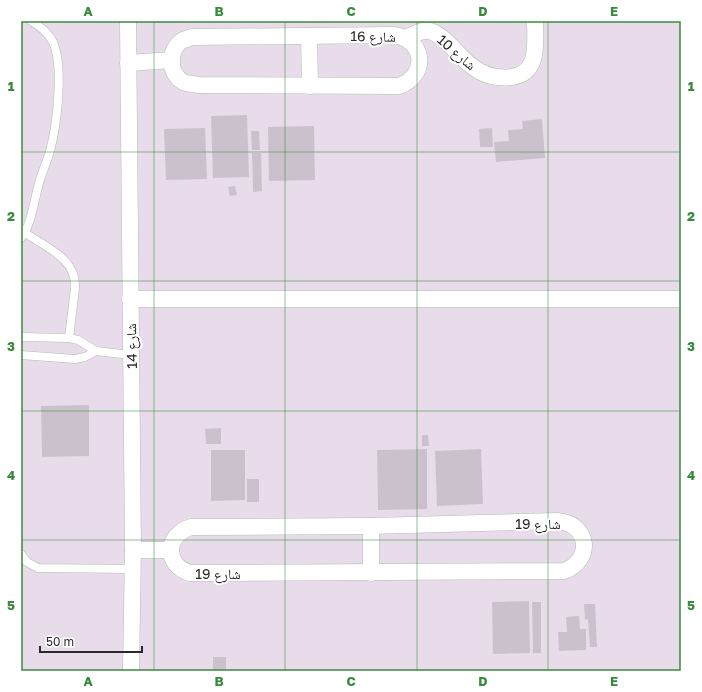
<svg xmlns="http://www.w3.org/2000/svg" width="702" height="692" viewBox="0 0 702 692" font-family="'Golos Text','Noto Naskh Arabic',sans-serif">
	<rect width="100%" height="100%" fill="#e8dceb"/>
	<g fill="#cbc1cd">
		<polygon points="247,115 249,177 213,178 211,116"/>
		<polygon points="542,119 545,158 496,162 494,142 509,141 508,130 523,129 522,121"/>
		<polygon points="314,126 315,180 269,181 268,127"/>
		<polygon points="205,128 207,179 166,180 164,129"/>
		<polygon points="492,128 493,147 480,147 479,129"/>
		<polygon points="251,131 259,131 260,150 252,150"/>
		<polygon points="252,153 261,153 262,191 253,192"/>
		<polygon points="235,186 237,195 230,196 228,187"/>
		<polygon points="89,405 89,456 42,457 41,406"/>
		<polygon points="221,428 221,444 206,444 205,429"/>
		<polygon points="422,435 428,435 429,446 422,446"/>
		<polygon points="427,449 427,509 378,510 377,450"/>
		<polygon points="481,449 483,504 437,506 435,451"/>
		<polygon points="211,450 245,450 245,500 211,501"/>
		<rect x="247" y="479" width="12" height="23"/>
		<polygon points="529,601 530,653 493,654 492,602"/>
		<polygon points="532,602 541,602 541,653 533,653"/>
		<polygon points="584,604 595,604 597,647 590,647 588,619 585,620"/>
		<polygon points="579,616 580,629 586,629 586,650 559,651 558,632 567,632 566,617"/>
		<rect x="213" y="657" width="13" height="14"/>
	</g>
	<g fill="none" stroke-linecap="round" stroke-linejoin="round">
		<g stroke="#b0bcb0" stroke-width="9">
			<g id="service">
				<path d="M25 233C46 247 77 259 75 288L69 338"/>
				<path d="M21 238C32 223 34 201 39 183 42 172 47 162 50 151 57 125 64 67 53 42 48 32 40 26 31 21"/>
				<polyline points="21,337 69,338 78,340 96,351 131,355"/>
				<polyline points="21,355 75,359 85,357 96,351"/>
				<polyline points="21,554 27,562 38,568 133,569"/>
			</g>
		</g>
		<g stroke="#b0bcb0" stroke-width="17">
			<g id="minor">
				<polyline points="128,21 133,550 131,671"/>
				<path d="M393 35C425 39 429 75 399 86L199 85C193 84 188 84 183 82 168 73 168 49 183 40 186 39 190 38 192 37Z"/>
				<polyline points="309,36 310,86"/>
				<path d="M406 38C413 35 422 29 430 31 440 34 447 42 454 49 471 68 485 80 512 77 540 73 535 42 535 21"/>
				<polyline points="128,63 172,60"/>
				<polyline points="130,299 681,299"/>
				<path d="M557 521C589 523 594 560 564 571L190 573C164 565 165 535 191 527L371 526Z"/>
				<polyline points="371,526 371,573"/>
				<polyline points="133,550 171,550"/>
			</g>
		</g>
		<use href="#service" stroke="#fff" stroke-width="8"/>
		<use href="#minor" stroke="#fff" stroke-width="16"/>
	</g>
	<path fill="none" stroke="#388b3c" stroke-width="1" stroke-opacity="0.55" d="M154 21V671M285 21V671M417 21V671M548 21V671M21 152H681M21 281H681M21 411H681M21 540H681"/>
	<g text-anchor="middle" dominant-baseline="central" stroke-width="4" stroke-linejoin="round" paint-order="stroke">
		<g font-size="14" fill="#292929" stroke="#fff">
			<text transform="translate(373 36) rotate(1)">شارع 16</text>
			<text transform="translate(457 52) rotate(41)">شارع 10</text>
			<text transform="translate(131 346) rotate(-91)">شارع 14</text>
			<text x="538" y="523">شارع 19</text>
			<text x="218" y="573">شارع 19</text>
		</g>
	</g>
	<rect width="702" height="692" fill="none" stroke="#ffffff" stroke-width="44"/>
	<path d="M40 646v6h102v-6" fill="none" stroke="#292929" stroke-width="2"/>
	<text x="46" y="646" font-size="12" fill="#292929" stroke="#ffffff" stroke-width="3" paint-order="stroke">50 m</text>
	<rect x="22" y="22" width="658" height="648" fill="none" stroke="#388b3c" stroke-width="1.5"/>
	<g font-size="13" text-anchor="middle" font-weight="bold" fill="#388b3c">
		<text x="88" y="16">A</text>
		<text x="219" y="16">B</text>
		<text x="351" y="16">C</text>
		<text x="483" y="16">D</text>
		<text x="614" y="16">E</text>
		<text x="11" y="91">1</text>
		<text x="691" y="91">1</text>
		<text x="11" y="221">2</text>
		<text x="691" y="221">2</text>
		<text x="11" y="351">3</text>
		<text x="691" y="351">3</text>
		<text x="11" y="480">4</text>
		<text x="691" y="480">4</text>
		<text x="11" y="610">5</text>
		<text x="691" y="610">5</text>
		<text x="88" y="686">A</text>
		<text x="219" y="686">B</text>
		<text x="351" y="686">C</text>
		<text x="483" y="686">D</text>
		<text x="614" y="686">E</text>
	</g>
</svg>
